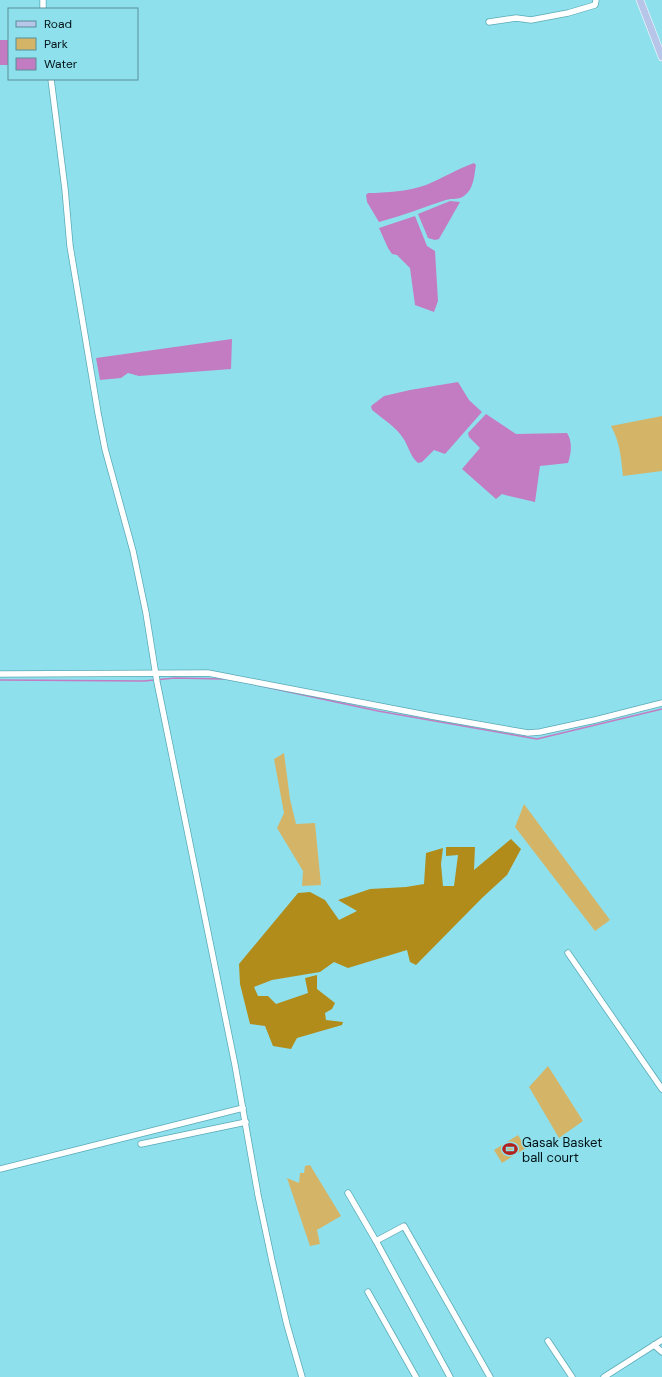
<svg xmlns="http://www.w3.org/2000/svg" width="662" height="1377" viewBox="0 0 662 1377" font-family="'DM Sans',sans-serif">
	<rect width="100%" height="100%" fill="#8fe0ed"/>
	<g fill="#d4b568">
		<path d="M662 416V471L623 476C621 458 620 442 611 426Z"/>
		<polygon points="284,753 290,799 296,824 315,823 321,885 302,886 303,871 277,828 284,813 274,759"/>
		<polygon points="524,804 610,920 595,931 515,827"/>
		<polygon points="548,1066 583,1121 559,1138 529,1087"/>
		<polygon points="518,1135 526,1148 502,1163 494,1150"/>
		<polygon points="310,1165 341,1216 317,1230 320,1244 310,1246 287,1178 299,1183 300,1173 304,1173 305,1166"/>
	</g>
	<polygon fill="#b18c1a" points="511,839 521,849 507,875 482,898 416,965 410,962 407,950 348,968 334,962 320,972 272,980 254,987 258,996 268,996 276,1004 308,993 305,978 317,975 317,989 335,1003 332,1009 325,1013 326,1020 343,1022 342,1025 297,1038 291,1049 273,1046 265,1026 250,1024 240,984 239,964 298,893 310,892 325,900 339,920 357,911 338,900 370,889 406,887 424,884 426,853 443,848 441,864 443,886 454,886 458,855 446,856 446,847 475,847 474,870"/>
	<g fill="#c37cc1">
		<rect x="0" y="40" width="9" height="25"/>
		<path d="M474 163 476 165C474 176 474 189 464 196 459 200 452 198 446 200 424 207 402 216 379 222L367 202 366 195 368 193C386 193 410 191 426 185 443 178 457 169 474 163Z"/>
		<polygon points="450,201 460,202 439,239 435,240 428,238 418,214"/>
		<polygon points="415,216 427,246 435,251 438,301 434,312 415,305 410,268 397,255 392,254 388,248 379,228"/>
		<polygon points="232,339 231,369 139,376 128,373 121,378 100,380 96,358"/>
		<path d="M458 382 469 400 482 412 445 454 434 450 422 462 418 463C410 456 409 447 403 438 396 427 383 419 372 410L371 406 384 396 410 390Z"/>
		<path d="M486 414 516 434 567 433C573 442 571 454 568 463L540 466 535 502 505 495 502 494 496 499 462 469 480 448 469 437 468 433Z"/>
	</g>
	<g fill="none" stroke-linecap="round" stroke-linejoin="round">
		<g stroke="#c37cc1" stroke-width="1.5">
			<polyline points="0,680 144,681 175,678 223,679"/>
			<polyline points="243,682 378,711 537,739 662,709"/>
		</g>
		<g stroke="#59aab6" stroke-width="7">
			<g id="minor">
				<polyline points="43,0 43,9"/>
				<polyline points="489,22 516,18 531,20 568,13 595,5 596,0"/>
				<polyline points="51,79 65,189 70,246 98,413 105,449 133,551 146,613 157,682 235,1065 258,1195 272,1261 287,1325 302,1377"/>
				<polyline points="0,674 208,673 431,716 528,733 540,732 595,720 662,703"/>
				<polyline points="568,953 662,1089"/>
				<polyline points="141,1144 246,1122"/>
				<polyline points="0,1169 243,1108"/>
				<polyline points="348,1193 376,1241 450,1377"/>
				<polyline points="376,1241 404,1226 490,1377"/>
				<polyline points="368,1292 416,1377"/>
				<polyline points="548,1341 572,1377"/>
				<polyline points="654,1345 662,1352"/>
				<polyline points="604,1377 662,1340"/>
			</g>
		</g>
		<g stroke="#fff" stroke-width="8">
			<polyline id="major" points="640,0 662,57"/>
		</g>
		<use href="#minor" stroke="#fff" stroke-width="5.5"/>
		<use href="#major" stroke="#b7c5e9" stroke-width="7"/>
	</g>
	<defs>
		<g id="stadium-bare" transform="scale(1.2)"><path d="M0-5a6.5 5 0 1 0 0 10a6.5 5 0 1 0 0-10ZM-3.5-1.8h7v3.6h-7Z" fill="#b1211d" stroke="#8fe0ed" stroke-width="2.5" paint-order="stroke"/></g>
	</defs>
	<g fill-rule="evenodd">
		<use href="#stadium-bare" x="510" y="1149"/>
	</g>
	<g text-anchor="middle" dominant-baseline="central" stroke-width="3" stroke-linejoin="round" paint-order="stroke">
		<g font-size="13" fill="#001215" stroke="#8fe0ed" text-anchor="start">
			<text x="522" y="1142">Gasak Basket<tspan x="522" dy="15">ball court</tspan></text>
		</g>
	</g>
	<rect x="8" y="8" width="130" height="72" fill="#8fe0ed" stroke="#568e97"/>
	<rect x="16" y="21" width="20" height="6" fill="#b7c5e9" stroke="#568e97"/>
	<text x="44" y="28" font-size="12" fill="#001215">Road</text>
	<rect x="16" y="38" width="20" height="12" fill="#d4b568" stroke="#568e97"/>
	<text x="44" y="48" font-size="12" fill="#001215">Park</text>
	<rect x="16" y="58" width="20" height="12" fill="#c37cc1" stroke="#568e97"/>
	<text x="44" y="68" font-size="12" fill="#001215">Water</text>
</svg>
